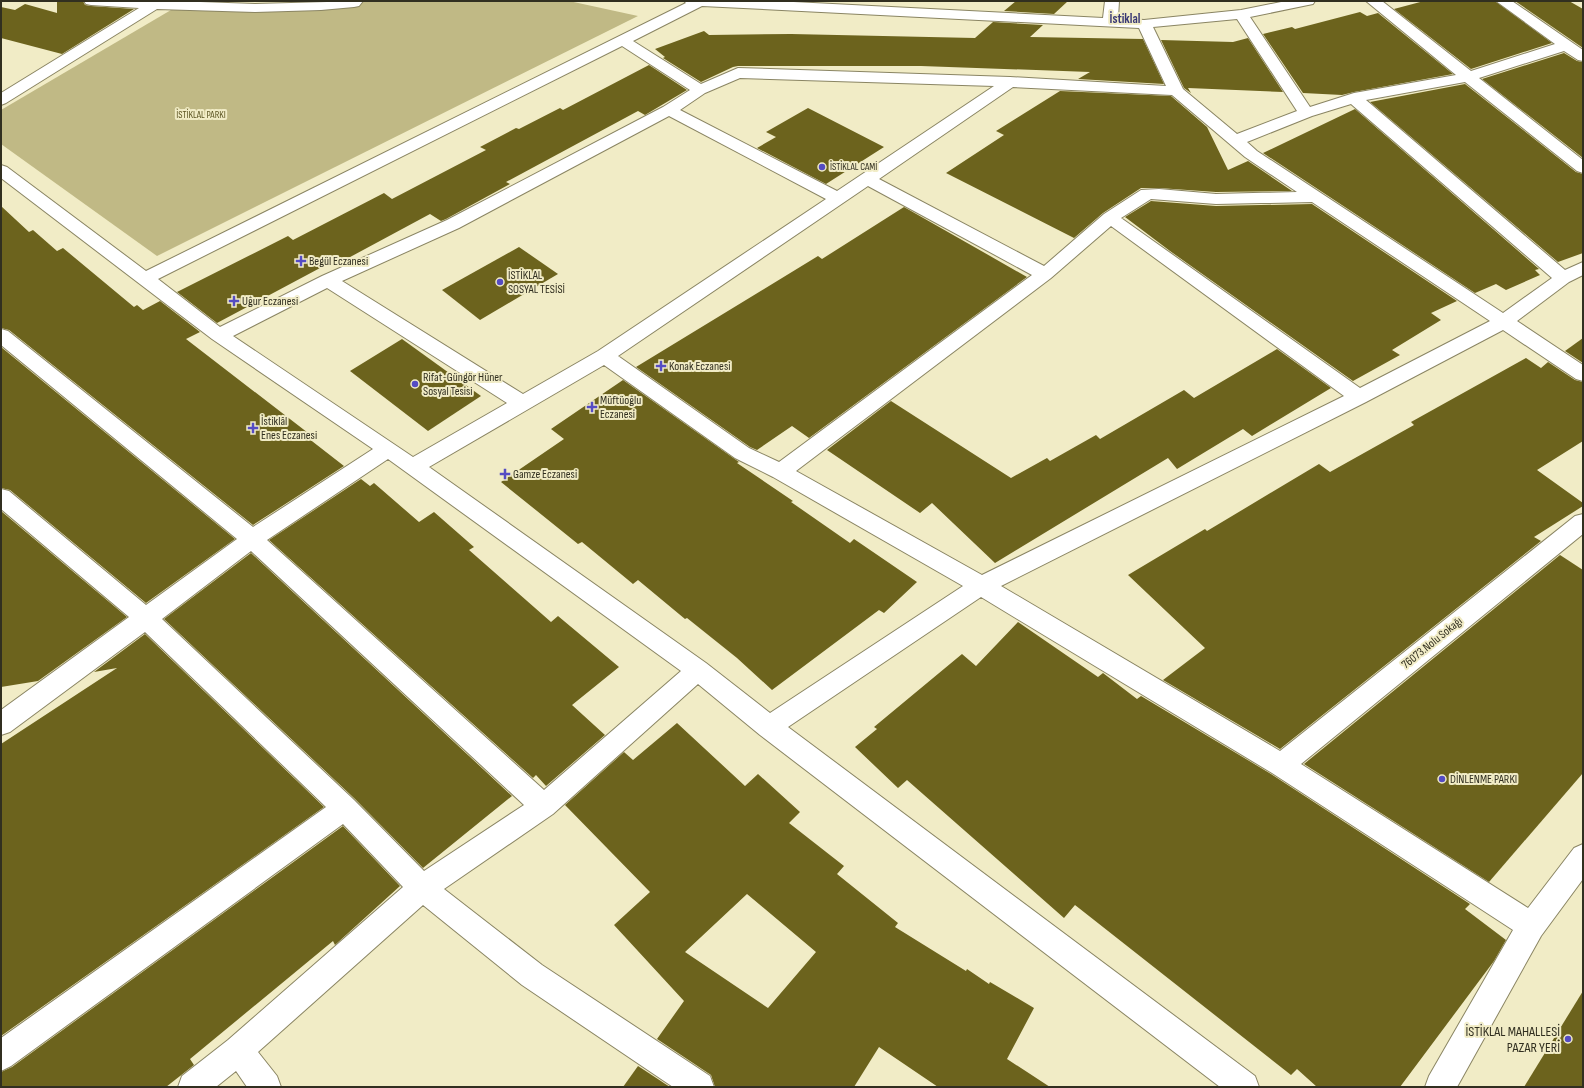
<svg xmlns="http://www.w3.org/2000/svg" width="1584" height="1088" viewBox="0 0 1584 1088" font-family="'Sofia Sans Condensed',sans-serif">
	<rect width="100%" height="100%" fill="#f1ecc6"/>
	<polygon fill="#c0b985" points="327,1 569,1 638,16 157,256 1,144 1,110 171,10"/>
	<g fill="#6c631d" fill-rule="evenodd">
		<polygon points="57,1 83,1 85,5 91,6 134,9 62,54 1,38 1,7 15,10 25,4 57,13"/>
		<polygon points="1016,1 1068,1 1054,14 1004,11"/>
		<polygon points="1424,1 1495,1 1552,43 1471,69 1394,9"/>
		<polygon points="1515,1 1569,1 1583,9 1583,48"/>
		<polygon points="1360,12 1367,16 1378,13 1453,74 1354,92 1342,95 1303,93 1263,34 1292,27 1295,29"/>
		<polygon points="993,22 1043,25 1030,37 1143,39 1164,84 1078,79 1090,72 921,66 738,66 733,67 701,82 663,58 665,57 655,49 704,31 709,35 791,34 975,38"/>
		<polygon points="1248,38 1283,92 1188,88 1191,93 1184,88 1161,40 1233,42"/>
		<polygon points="1564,53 1577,61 1583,62 1583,158 1482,79"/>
		<polygon points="649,65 687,90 645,115 638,111 506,182 510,184 446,219 441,221 430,214 339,263 335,260 217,323 177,292 288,236 293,240 384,193 392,199 486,150 480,147 516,128 519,129 560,108 563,110"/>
		<polygon points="1465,84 1576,172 1583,174 1583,253 1558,262 1370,102"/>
		<polygon points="1060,91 1171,96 1207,127 1228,170 1248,161 1292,191 1216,192 1159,188 1141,188 1103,213 1074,238 946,173 1004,135 996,131"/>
		<polygon points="808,108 884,147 826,184 757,148 776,137 766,132"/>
		<polygon points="1355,109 1539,269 1535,270 1540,275 1506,290 1496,284 1475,293 1263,153"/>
		<polygon points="1151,201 1216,206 1312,204 1457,301 1431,313 1441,320 1392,350 1400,355 1353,381 1170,251 1125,217"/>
		<polygon points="1,206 29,232 33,230 57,251 63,248 134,307 137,305 143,310 160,301 200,332 186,339 312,436 308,438 344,466 253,525 9,330 1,328"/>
		<polygon points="904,207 1027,277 809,438 792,426 757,450 750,447 636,367 818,256 822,259"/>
		<polygon points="519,247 558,274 480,320 442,290"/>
		<polygon points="1583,338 1583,363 1565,351"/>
		<polygon points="402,339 481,396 428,431 350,371"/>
		<polygon points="1,347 235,539 146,603 10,490 1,488"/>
		<polygon points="1277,349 1331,388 1252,436 1243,429 1177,469 1168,458 995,563 932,503 920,513 827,450 891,401 1011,478 1047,458 1050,461 1096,435 1100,439 1184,390 1194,398"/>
		<polygon points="1526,358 1541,368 1548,362 1575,380 1583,382 1583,441 1537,470 1583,503 1583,506 1534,537 1541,541 1280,749 1163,680 1205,648 1128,575 1205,529 1207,531 1319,464 1330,472 1414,425 1411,422"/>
		<polygon points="623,380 739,462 737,463 793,501 791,502 850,543 854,539 917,582 884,613 879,610 772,690 737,658 687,618 685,619 638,580 633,584 582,542 578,544 501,482 564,439 551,429"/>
		<polygon points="361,479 370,486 374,483 419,522 434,512 474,547 469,550 551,622 558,616 619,667 572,705 605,735 546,786 536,775 533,778 269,540"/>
		<polygon points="1,511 127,617 38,681 1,687"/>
		<polygon points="251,553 512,796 423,868 355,799 164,619"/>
		<polygon points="1560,555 1583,570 1583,773 1489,882 1304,764"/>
		<polygon points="1018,622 1098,677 1103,673 1137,699 1141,696 1271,774 1470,904 1465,909 1506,940 1494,961 1400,1087 1317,1087 1297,1069 1291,1075 1075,905 1064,918 907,780 898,788 855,747 877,729 874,727 962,654 976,666"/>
		<polygon points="145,634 324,807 1,1036 1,744 117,668 94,672"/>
		<path d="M677 723 745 786 758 774 800 812 789 823 844 866 837 874 898 923 895 927 966 971 967 969 989 984 990 982 1034 1008 1007 1059 1050 1087H938L879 1047 854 1087H715L711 1075 657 1039 684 1001 614 925 650 892 565 805 624 752 633 760ZM747 894 816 952 768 1008 685 952Z"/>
		<polygon points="343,826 400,886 335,945 333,941 190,1059 194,1065 166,1087 1,1087 1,1072 12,1067"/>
		<polygon points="1583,991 1583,1087 1524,1087"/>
		<polygon points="638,1066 670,1087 623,1087"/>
	</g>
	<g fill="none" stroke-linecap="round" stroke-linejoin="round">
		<g stroke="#8a8563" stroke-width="2">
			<g id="minor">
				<polygon points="84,1 173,1 255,4 363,1 359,6 354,7 321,10 255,12 157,9 6,103 1,105 1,93 139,8 91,5 86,4"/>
				<path d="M684 1H774L1103 18 1105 1H1119L1118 18 1144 20 1241 10 1286 1H1315L1313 4 1308 5 1250 17 1310 107 1354 93 1456 75 1366 1H1382L1471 71 1555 44 1496 1H1512L1583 50V61L1578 60 1564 51 1479 78 1583 160V173L1577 171 1465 82 1366 100 1565 270 1583 262V275L1569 282 1517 321 1583 365V381L1576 379 1503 330 1366 402 1001 586 1280 751 1575 516 1583 514V534L1301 764 1528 908 1574 848 1583 844V879L1541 936 1457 1087H1425L1429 1076 1513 930 1272 773 981 597 788 727 1255 1076 1259 1087H1220L760 735 698 684 553 814 444 889 542 965 710 1076 714 1087H673L522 985 423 905 258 1052 277 1076 281 1087H247L236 1071 216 1087H178L182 1076 228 1040 403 887 343 824 11 1066 1 1071V1038L326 807 145 632 10 732 1 735V710L129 617 1 509V489L9 491 146 605 237 539 1 345V329L8 331 253 527 373 449 212 339 1 178V165L7 167 146 271 686 3ZM702 6 1139 28 1166 86 1010 77 738 68 701 84 633 41ZM1237 19 1297 111 1237 134 1183 89 1153 27ZM622 46 690 90 663 107 447 220 322 276 220 327 158 279ZM740 78 994 86 837 191 680 110 705 93ZM1013 87 1172 95 1245 157 1297 192 1216 194 1159 189 1141 190 1104 214 1044 266 879 179ZM1351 104 1552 278 1503 313 1257 151 1247 142 1312 116ZM669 116 826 199 598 351 523 394 342 281 459 228ZM868 186 1032 275 779 462 749 448 618 356ZM1151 199 1216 204 1312 202 1490 321 1360 388 1121 218ZM1111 226 1344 396 982 575 796 471 1051 278ZM327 288 507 403 413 457 233 336ZM604 365 735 458 773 477 963 586 770 713 706 663 429 467ZM388 459 681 671 544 790 267 540ZM251 551 524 805 424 871 354 800 162 619Z"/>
			</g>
		</g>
		<use href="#minor" fill="#fff" fill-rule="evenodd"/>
	</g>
	<g fill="#554cc3" stroke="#f1ecc6" stroke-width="1.5">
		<circle cx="822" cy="167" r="4"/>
		<path d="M299 255h4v4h4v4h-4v4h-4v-4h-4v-4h4z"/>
		<circle cx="500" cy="282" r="4"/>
		<path d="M232 295h4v4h4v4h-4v4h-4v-4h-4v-4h4z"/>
		<path d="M659 360h4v4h4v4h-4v4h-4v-4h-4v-4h4z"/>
		<circle cx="415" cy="384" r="4"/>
		<path d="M590 401h4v4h4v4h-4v4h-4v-4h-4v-4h4z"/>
		<path d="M251 422h4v4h4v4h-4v4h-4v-4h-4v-4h4z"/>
		<path d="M503 468h4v4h4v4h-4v4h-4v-4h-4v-4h4z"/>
		<circle cx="1442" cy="779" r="4"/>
		<circle cx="1568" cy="1039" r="4"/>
	</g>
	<g text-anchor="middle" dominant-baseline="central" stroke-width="4" stroke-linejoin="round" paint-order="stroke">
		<g font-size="10" fill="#5b5421" stroke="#f1ecc6">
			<text x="201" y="115">İSTİKLAL PARKI</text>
		</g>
		<g font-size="10" fill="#312f20" stroke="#f1ecc6" text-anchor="start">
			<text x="830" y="167">İSTİKLAL CAMİ</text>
		</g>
		<g font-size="12" fill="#312f20" stroke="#f1ecc6" text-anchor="start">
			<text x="309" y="261">Begül Eczanesi</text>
			<text x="508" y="275">İSTİKLAL<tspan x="508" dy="14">SOSYAL TESİSİ</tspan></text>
			<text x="242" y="301">Uğur Eczanesi</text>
			<text x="669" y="366">Konak Eczanesi</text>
			<text x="423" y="377">Rifat-Güngör Hüner<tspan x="423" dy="14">Sosyal Tesisi</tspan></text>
			<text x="600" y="400">Müftüoğlu<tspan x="600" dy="14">Eczanesi</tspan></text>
			<text x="261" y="421">İstiklâl<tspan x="261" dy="14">Enes Eczanesi</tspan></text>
			<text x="513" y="474">Gamze Eczanesi</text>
			<text x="1450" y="779">DİNLENME PARKI</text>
		</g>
		<g font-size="12" fill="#312f20" stroke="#f1ecc6">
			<text transform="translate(1432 643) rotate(-39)">76073.Nolu Sokağı</text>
		</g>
		<g font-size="13" font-weight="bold" fill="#393874" stroke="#f1ecc6">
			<text x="1125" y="19">İstiklal</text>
		</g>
		<g font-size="14" fill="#312f20" stroke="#f1ecc6" text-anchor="end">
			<text x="1560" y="1031">İSTİKLAL MAHALLESİ<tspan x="1560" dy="16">PAZAR YERİ</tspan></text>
		</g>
	</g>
	<rect width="1584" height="1088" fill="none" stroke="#312f20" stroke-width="4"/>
</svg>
